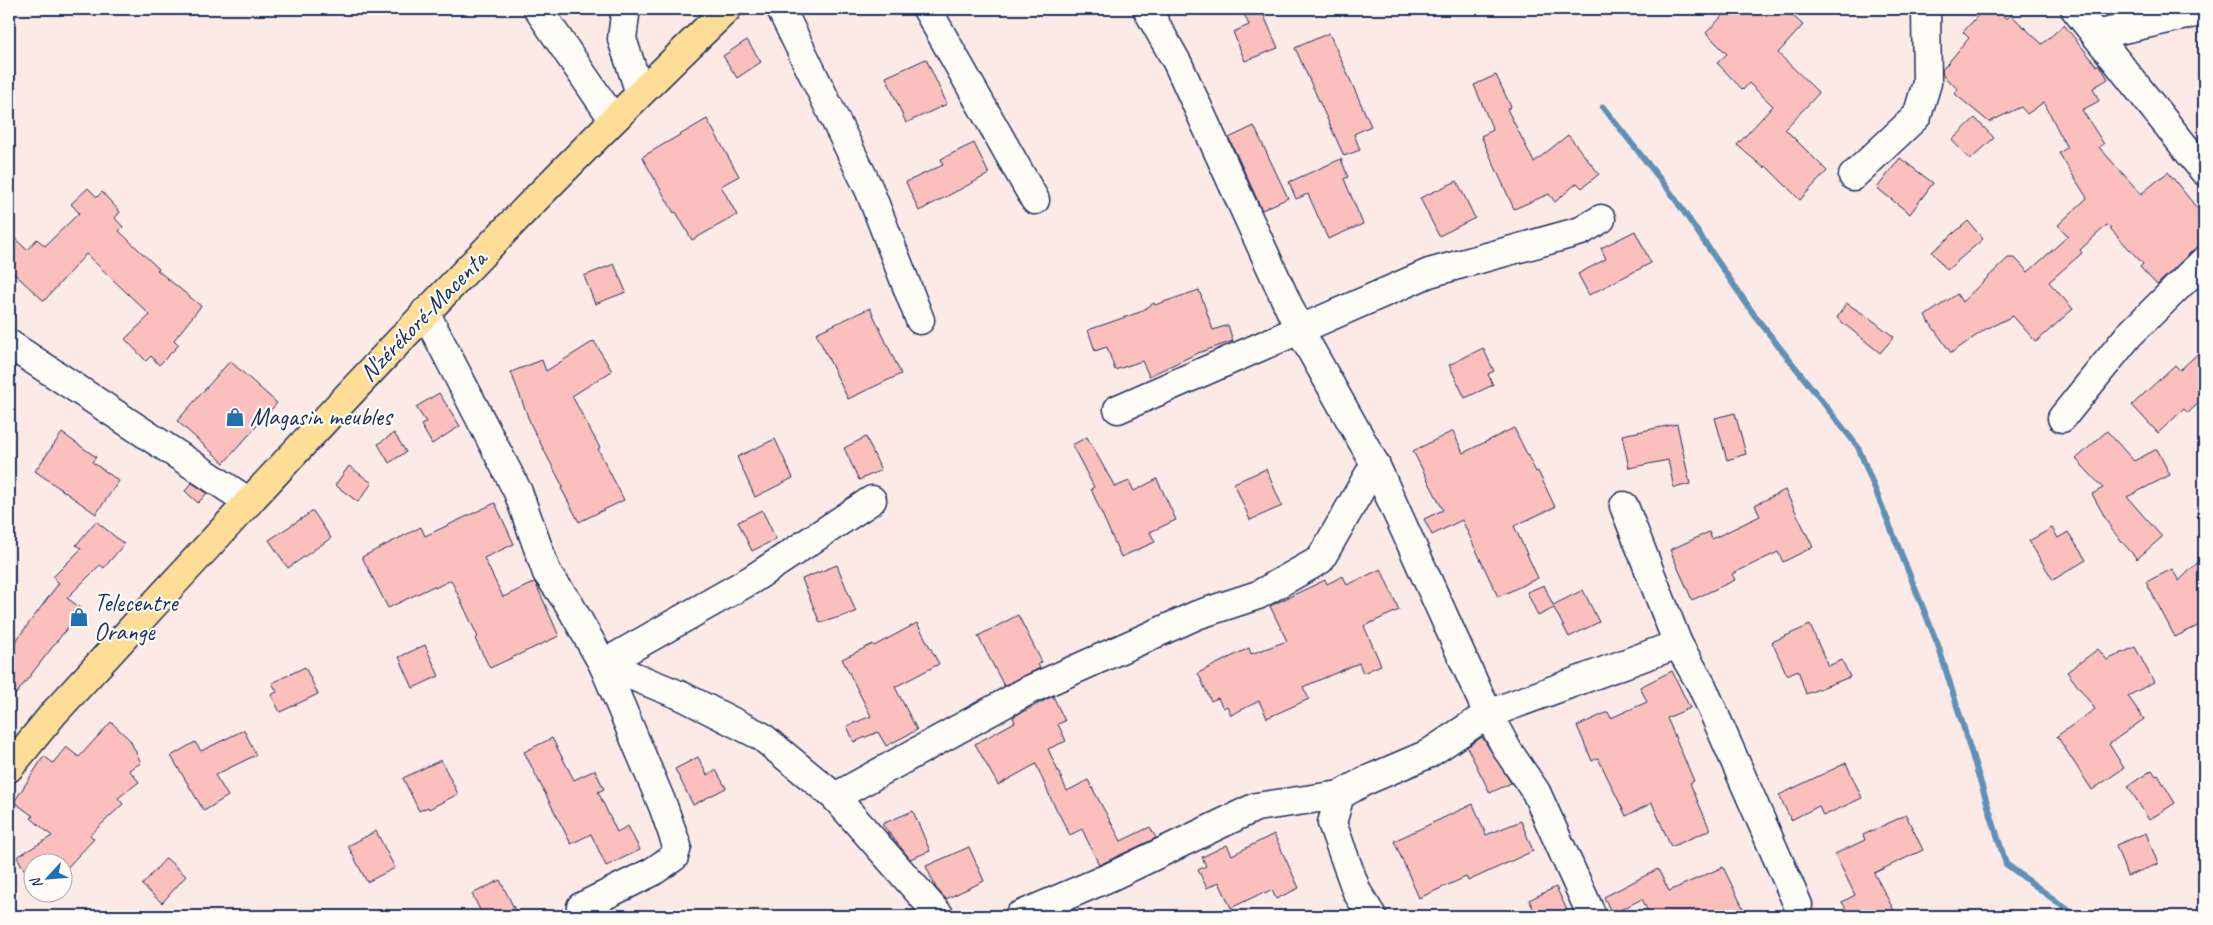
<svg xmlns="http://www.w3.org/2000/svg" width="2213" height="925" viewBox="0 0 2213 925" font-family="Caveat,sans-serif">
	<rect width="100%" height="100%" fill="#fceae6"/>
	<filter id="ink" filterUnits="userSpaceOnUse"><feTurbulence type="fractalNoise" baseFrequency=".02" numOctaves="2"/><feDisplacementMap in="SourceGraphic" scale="10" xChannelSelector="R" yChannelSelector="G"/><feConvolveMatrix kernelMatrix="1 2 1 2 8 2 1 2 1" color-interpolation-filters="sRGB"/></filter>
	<g filter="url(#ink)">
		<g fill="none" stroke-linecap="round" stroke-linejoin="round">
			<polyline stroke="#5f90b5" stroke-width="6" points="1603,107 1671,193 1755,316 1858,447 1938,645 2006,864 2076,916"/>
		</g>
		<g fill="#fbbfbd" stroke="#1b2f5e">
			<polygon points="1242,9 1261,9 1278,48 1245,61 1233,32 1249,25"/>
			<polygon points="1729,9 1785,9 1803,25 1778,53 1819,93 1785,129 1827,171 1800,200 1766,166 1764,168 1737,145 1773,106 1749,83 1743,90 1717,63 1727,54 1706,33"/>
			<polygon points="1984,9 1996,9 2007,19 2011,15 2042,44 2064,25 2097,66 2099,64 2108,79 2093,88 2099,101 2082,110 2104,144 2099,147 2141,194 2168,172 2204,217 2204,246 2193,250 2157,285 2140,267 2143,264 2107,225 2080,250 2082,253 2049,282 2073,309 2036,342 2013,316 1986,329 1951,353 1925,316 1957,294 1962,302 2008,258 2015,258 2028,272 2068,236 2058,225 2087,198 2059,153 2067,148 2044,102 2027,114 2021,107 1989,122 1955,94 1958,89 1943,76 1942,70 1969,38 1963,32"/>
			<polygon points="1329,33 1371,126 1354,134 1360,150 1344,156 1295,48"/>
			<polygon points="747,40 761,62 737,78 723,56"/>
			<polygon points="926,59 947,104 906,123 886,77"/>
			<polygon points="1496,75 1511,107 1507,109 1534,162 1568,135 1599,174 1582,188 1577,183 1555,202 1549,194 1514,209 1481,136 1493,130 1474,85"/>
			<polygon points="1975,118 1994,138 1970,160 1952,140"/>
			<polygon points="707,119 739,176 721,186 737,215 692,240 676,212 674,213 642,157"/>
			<polygon points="1254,126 1288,198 1262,210 1229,138"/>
			<polygon points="974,143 989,174 919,211 906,182 943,165 941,159"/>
			<polygon points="1900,158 1933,183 1910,214 1877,188"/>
			<polygon points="1341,159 1348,177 1344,179 1363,224 1328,239 1308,194 1296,199 1289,182"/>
			<polygon points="1457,181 1475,218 1439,236 1420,198"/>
			<polygon points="88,188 97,197 102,192 120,212 115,218 123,227 119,231 159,269 157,270 201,306 174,340 179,345 159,365 151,356 146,361 125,339 150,315 86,254 44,301 9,269 9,233 27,250 37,239 45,246 79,213 71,204"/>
			<polygon points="1968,221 1983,239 1947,270 1932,252"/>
			<polygon points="1635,231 1651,263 1589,295 1578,274 1606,259 1601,248"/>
			<polygon points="614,264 626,292 595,304 584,276"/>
			<polygon points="1199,290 1213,330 1228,325 1233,341 1198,353 1149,376 1142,361 1115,370 1107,347 1095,351 1088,330 1140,312 1154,303 1155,305"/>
			<polygon points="1846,303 1871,319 1894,337 1880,353 1837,318"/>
			<polygon points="870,308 901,374 848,399 816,333"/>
			<polygon points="594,341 612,371 572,396 600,448 598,449 624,500 579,522 561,488 563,487 531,425 511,372 542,360 546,371"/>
			<polygon points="1483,348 1494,371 1488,374 1493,385 1465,398 1449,365"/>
			<polygon points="2204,348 2204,398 2188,413 2184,409 2158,433 2132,405 2175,365 2180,370"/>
			<polygon points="230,361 277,403 224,463 177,421"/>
			<polygon points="439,393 460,426 432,444 421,425 426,422 416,407"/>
			<polygon points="1735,413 1746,454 1727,460 1715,418"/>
			<polygon points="1677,424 1690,484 1674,488 1668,460 1629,468 1622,435"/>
			<polygon points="1514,428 1536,472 1538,471 1555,507 1514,526 1538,578 1498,597 1462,520 1432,535 1424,519 1443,510 1413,451 1453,431 1463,453"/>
			<polygon points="2107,431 2134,461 2157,449 2170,475 2127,497 2162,537 2137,559 2112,530 2092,494 2103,488 2076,459"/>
			<polygon points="62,433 96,457 92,462 119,481 96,514 35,471"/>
			<polygon points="394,433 406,452 389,463 378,444"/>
			<polygon points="866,437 881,470 859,480 844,448"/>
			<polygon points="1087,437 1115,487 1129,481 1134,491 1157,479 1176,520 1150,532 1155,542 1121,557 1091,489 1094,487 1072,445"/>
			<polygon points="775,439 793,478 755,497 737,457"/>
			<polygon points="349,466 372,483 358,502 335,485"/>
			<polygon points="1266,469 1282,506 1250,520 1234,483"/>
			<polygon points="192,483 207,493 198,503 185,491"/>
			<polygon points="1785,490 1813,547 1783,562 1778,552 1732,574 1735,580 1692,600 1670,550 1709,532 1712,539 1760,516 1755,505"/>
			<polygon points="495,503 514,544 484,558 503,597 535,582 559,636 490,668 475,639 478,637 451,580 435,588 434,586 388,608 362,557 421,527 425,536"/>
			<polygon points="762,510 776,539 752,551 738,522"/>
			<polygon points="313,511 331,538 288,568 269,540"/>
			<polygon points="96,521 124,544 104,568 100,565 67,598 82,609 9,703 9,650 59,583 53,577 81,549 76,545"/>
			<polygon points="2052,528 2058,538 2068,532 2086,560 2053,580 2029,541"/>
			<polygon points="2204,556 2204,623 2175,637 2146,582 2172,569 2179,581"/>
			<polygon points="837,565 856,612 820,623 802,579"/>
			<polygon points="1381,569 1399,610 1364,626 1381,665 1363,673 1359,663 1303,687 1309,699 1267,718 1259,701 1231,715 1227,706 1223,708 1218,698 1211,701 1198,673 1249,648 1251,654 1287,641 1270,606 1325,580 1327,584 1343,576 1347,585"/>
			<polygon points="1544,585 1553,605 1583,590 1599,622 1569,637 1554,608 1538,616 1527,592"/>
			<polygon points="1018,615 1042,662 1038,664 1040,668 1004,686 978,636"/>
			<polygon points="917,623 939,664 895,687 917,730 886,746 878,732 854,742 847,726 871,716 842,659 873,644 874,646"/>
			<polygon points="1810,625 1828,666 1842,660 1850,677 1806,694 1798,670 1787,675 1772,642"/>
			<polygon points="425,645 439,676 413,688 399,657"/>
			<polygon points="2135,647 2154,682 2128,696 2144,719 2109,744 2124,768 2092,790 2057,736 2095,709 2067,672 2098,649 2107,660"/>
			<polygon points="305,667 318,694 280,712 271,695 277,692 272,683"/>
			<polygon points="1672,671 1690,708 1667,718 1694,781 1690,783 1710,830 1671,847 1652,803 1626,816 1598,758 1592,761 1577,726 1608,712 1611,718 1647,702 1640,687"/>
			<polygon points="1053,696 1065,721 1058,724 1066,741 1048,749 1067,791 1088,780 1121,841 1150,827 1156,838 1099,865 1082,829 1070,835 1051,799 1036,764 998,785 975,744 1015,722 1013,717"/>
			<polygon points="111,722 130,740 141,763 129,770 139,782 118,798 123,804 90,835 94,839 62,873 62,862 32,862 32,883 17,857 52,836 31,818 33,816 14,802 44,756 53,763 66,747 79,757"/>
			<polygon points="244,730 256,755 215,775 228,796 204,811 171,756 195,742 201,751"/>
			<polygon points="1482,737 1511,783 1490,793 1467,747"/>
			<polygon points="552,738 574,780 595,770 604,789 598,792 617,832 628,826 640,850 606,866 591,834 571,844 524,752"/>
			<polygon points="698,757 707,775 716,770 726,788 693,805 675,769"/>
			<polygon points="441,760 458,794 429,809 428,807 419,811 403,778"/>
			<polygon points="1846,763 1862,798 1823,816 1819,806 1791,820 1779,795"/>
			<polygon points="2152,770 2156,776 2158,775 2175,803 2149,820 2128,786"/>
			<polygon points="1473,804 1486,835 1521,821 1533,851 1468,881 1466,877 1419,898 1394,841"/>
			<polygon points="913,811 930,851 910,859 882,824"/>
			<polygon points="1906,815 1923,850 1874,873 1897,916 1850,916 1842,902 1855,895 1835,854 1865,840 1863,835"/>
			<polygon points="376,831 395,868 367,882 348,846"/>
			<polygon points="2146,833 2158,864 2127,876 2116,845"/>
			<polygon points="1274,834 1299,888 1276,899 1272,890 1265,894 1264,892 1231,908 1219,882 1207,888 1198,870 1206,866 1202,857 1227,845 1232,855"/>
			<polygon points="969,847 984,881 946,899 936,888 926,866"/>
			<polygon points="166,858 186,876 162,903 142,885"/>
			<polygon points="1723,867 1747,916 1650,916 1642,899 1612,914 1604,897 1658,869 1669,891"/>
			<polygon points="500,880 518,916 483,916 472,894"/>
			<polygon points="1556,887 1567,910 1556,916 1537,916 1529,900"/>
		</g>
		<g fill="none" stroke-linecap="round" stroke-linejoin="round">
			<g stroke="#1b2f5e" stroke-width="31">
				<g id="minor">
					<polyline points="538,9 613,119"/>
					<polyline points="781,9 869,189 920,320"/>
					<polyline points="927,9 1035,200"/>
					<polyline points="1147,9 1178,64 1299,329 1375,464 1488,714 1428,754 1365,781 1340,795 1332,823 1357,892 1372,916"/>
					<polyline points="2075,9 2204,171"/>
					<polyline points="625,15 622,39 640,93"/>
					<polyline points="2096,35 2204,11"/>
					<polyline points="1853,176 1917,116 1927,83 1926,9"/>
					<polyline points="425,312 518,492 547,573 569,604 603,664 751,580 872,500"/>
					<polyline points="9,344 249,502"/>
					<polyline points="1118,409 1429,273 1581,231 1601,219"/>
					<polyline points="2062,418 2129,335 2204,261"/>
					<polyline points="1624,506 1678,644"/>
					<polyline points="603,664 682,696 761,736 835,797 940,916"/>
					<polyline points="835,797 1029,690 1197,615 1258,595 1320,560 1375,464"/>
					<polyline points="581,907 652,872 674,857 677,846 663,806 603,664"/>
					<polyline points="1019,916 1110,877 1256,807 1340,795"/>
					<polyline points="1592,916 1536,792 1508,751 1488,714 1678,644 1702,686 1798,905"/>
				</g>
			</g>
			<g stroke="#1b2f5e" stroke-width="31">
				<path id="highway" d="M9 768 54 713C274 475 492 234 727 9"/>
			</g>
			<use href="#minor" stroke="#fdfcf7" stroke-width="28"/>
			<use href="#highway" stroke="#fedd96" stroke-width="28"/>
		</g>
	</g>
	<defs>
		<g id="shop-bare" transform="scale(1.5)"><path d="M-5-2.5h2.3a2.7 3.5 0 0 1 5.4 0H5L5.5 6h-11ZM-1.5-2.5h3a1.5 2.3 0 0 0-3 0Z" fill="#1f6fb2" stroke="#fdfcf7" stroke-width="2.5" paint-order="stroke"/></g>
	</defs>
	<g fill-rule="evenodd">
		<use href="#shop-bare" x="235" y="417"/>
		<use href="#shop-bare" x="79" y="617"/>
	</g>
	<g text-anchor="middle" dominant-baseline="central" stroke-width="4.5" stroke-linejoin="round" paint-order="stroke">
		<g font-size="25" fill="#1b2f5e" stroke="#fdfcf7">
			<text transform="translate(423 316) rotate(-46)">N'zérékoré-Macenta</text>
		</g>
		<g font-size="25" fill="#1b2f5e" stroke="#fdfcf7" text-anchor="start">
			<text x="250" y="417">Magasin meubles</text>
			<text x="94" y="603">Telecentre<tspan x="94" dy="29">Orange</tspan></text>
		</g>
	</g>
	<rect width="2213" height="925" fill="none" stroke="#fdfcf7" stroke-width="30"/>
	<rect x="15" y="15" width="2183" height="895" fill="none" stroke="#1b2f5e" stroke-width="2" filter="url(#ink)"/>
	<g transform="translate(48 878) rotate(244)"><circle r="24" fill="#fdfcf7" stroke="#a3aaba"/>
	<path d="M0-4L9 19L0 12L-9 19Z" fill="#1f6fb2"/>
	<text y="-8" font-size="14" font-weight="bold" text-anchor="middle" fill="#1b2f5e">N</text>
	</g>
</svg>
